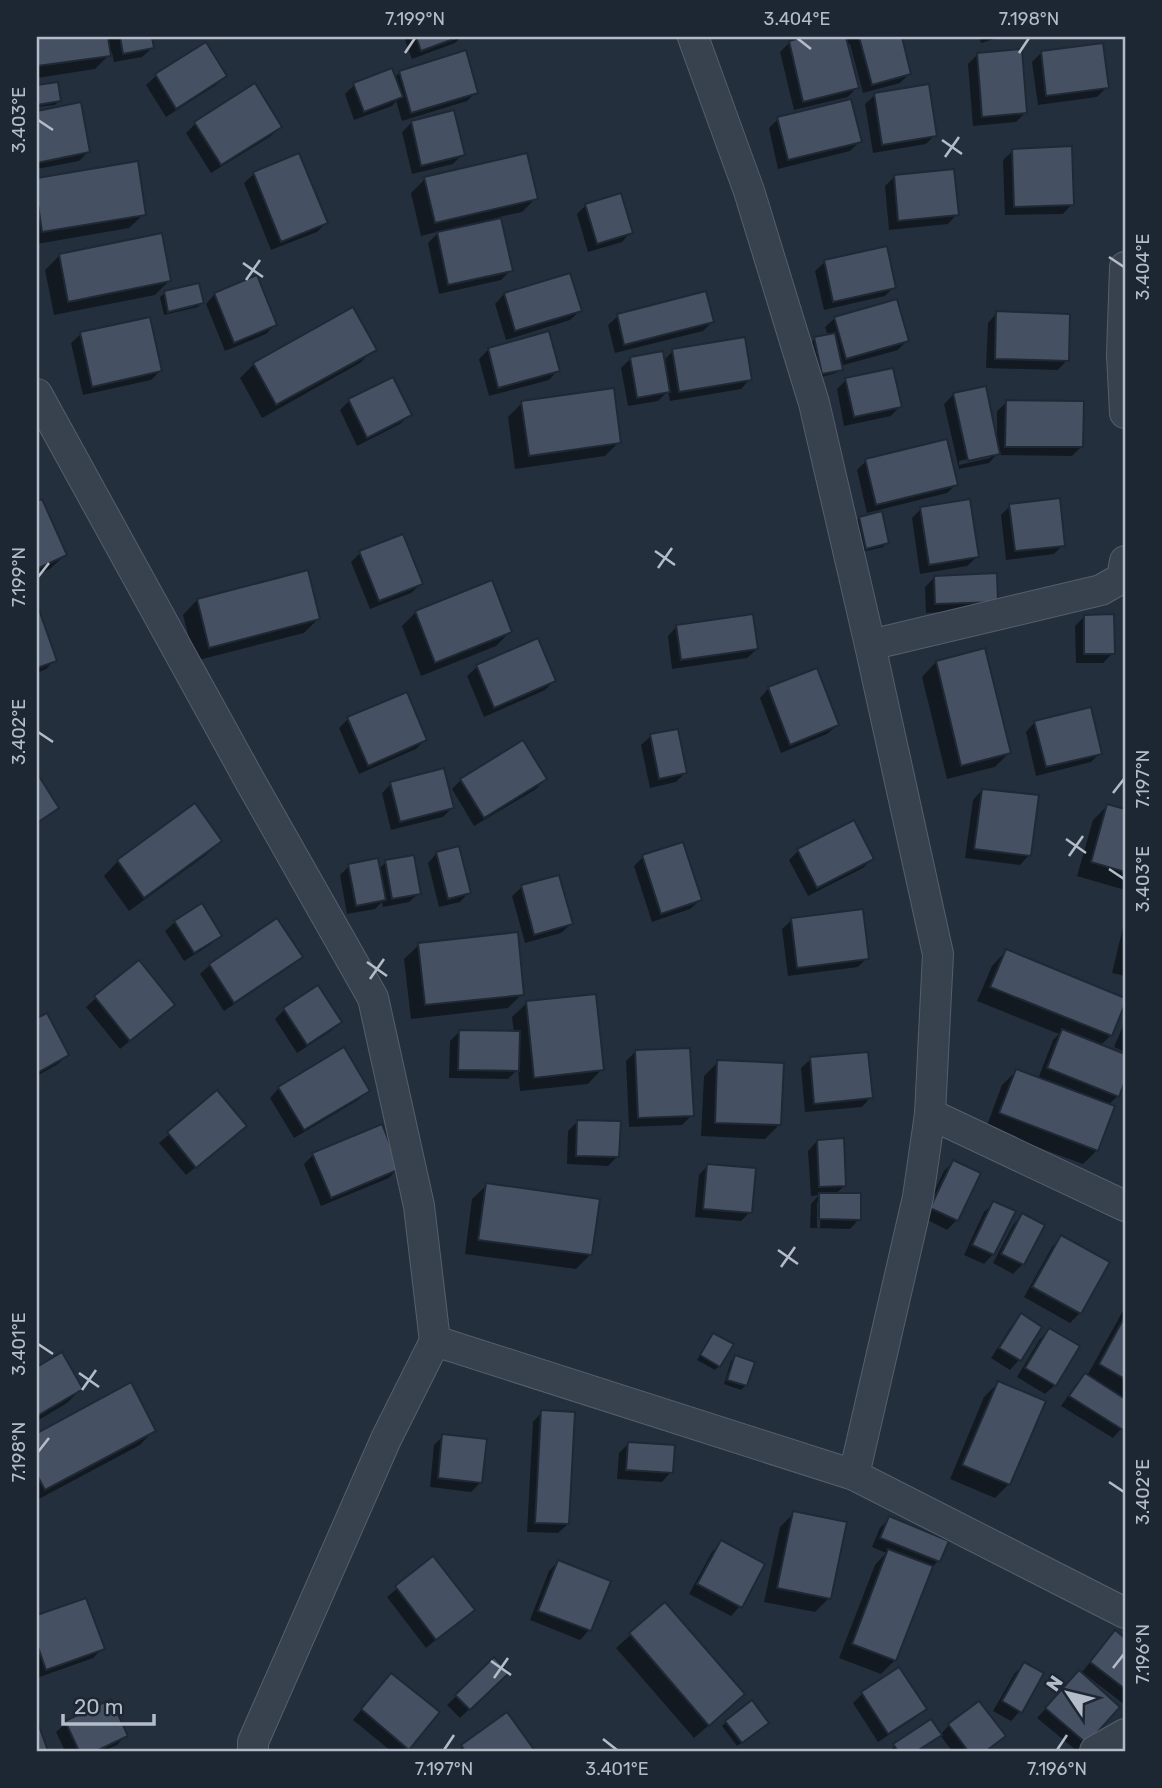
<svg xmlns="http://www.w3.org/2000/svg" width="1162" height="1788" viewBox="0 0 1162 1788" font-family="Rubik,sans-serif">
	<rect width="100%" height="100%" fill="#242f3e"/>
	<g fill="#0007" fill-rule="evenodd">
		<polygon points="37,37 150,37 152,48 142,57 114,62 112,52 95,69 37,78"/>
		<polygon points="404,37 461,37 455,43 412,59"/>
		<polygon points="811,37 900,37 909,74 900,83 863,93 850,44 847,45 857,87 848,97 794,110 780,52 790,42"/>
		<polygon points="979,37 1001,37 981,43"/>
		<polygon points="206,45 225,76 216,85 166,117 146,85 156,76"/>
		<polygon points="1041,53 1107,87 1097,97 1038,105 1032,62"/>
		<polygon points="978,54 1025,113 1016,122 973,126 968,64"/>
		<polygon points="400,72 476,92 467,101 402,121 396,101 392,106 354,120 345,94 354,85 394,78"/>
		<polygon points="57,84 59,100 55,105 37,107 37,87"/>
		<polygon points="255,86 280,126 271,136 211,173 186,133 195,124"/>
		<polygon points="875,95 935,135 926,144 873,153 865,104"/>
		<polygon points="79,104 88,152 79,161 37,169 37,112"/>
		<polygon points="778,119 860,141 850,151 778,169 769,128"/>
		<polygon points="412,122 463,154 453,164 412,174 402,132"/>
		<polygon points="1013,151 1072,204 1063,214 1005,215 1003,160"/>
		<polygon points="298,155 326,223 317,232 271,250 244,183 254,174"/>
		<polygon points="136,163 144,214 129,228 37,244 37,180"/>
		<polygon points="894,177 957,214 948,224 889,230 885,186"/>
		<polygon points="425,179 536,198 522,212 499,217 511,270 501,280 439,294 428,243 440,231 421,236 411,193"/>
		<polygon points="586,205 631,232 622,242 588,252 577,214"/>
		<polygon points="60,255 169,281 155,295 54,315 45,270"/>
		<polygon points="825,262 894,287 885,296 824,310 815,271"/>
		<polygon points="165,293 202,302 198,307 164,315 160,297"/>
		<polygon points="215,294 275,325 266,334 225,351 206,304"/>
		<polygon points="504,294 580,311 570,320 506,340 495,304"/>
		<polygon points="997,313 1067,360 1058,370 986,368 988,323"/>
		<polygon points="618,316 712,322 703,331 615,353 608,325"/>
		<polygon points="835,318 907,340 898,350 840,366 841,369 836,373 818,378 811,343 815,339 828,336 825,327"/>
		<polygon points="81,334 160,371 151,380 83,395 71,343"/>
		<polygon points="374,349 360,363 262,418 240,378 254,364"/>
		<polygon points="489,349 558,370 549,380 489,396 479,359"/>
		<polygon points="673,351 750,379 741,389 670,401 668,391 658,401 628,406 621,368 630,359 663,361"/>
		<polygon points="846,380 900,406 891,416 844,426 837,389"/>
		<path d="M954 394 997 438V411L1007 402 1082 446 1072 456 996 455 989 463 959 469 944 404ZM990 454V458L959 465V461Z"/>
		<polygon points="349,401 410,415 400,424 357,446 340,410"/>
		<polygon points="522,403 619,442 605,456 515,469 508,417"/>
		<polygon points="866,461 957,484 947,493 867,513 857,470"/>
		<polygon points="41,501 65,555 50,569 37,575 37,503"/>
		<polygon points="1010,506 1063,545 1054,554 1006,560 1001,515"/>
		<polygon points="921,509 977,557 967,566 920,574 912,518"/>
		<polygon points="859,518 888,542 883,547 862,552 855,523"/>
		<polygon points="360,553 421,584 411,593 370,609 351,562"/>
		<polygon points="995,575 987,610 926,613 925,587 934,578"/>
		<polygon points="197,600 318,619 304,633 195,661 183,615"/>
		<polygon points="37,609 55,660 46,669 37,673"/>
		<polygon points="416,612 510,632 496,646 421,676 402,626"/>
		<polygon points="1085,616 1113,653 1103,663 1076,663 1075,626"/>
		<polygon points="677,626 757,649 747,658 672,669 668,636"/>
		<polygon points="936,662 1009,753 995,767 947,779 922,677"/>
		<polygon points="477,667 554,681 545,690 484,717 467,676"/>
		<polygon points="769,688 837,725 827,734 781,753 760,698"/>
		<polygon points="348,719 425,740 416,749 359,774 339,728"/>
		<polygon points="1035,722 1100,753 1091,762 1036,776 1026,732"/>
		<polygon points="651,736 685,773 676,782 650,788 641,745"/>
		<polygon points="37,776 57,808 37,824"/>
		<polygon points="545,779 536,789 474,826 452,789 461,780"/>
		<polygon points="391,784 452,808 443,817 391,830 382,793"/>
		<polygon points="982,790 1029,855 1020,865 965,858 973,800"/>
		<polygon points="194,806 220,841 206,855 129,911 104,876 118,861"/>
		<polygon points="1107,806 1125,811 1125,890 1077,876 1093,820"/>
		<polygon points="798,851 872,859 863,868 808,896 789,860"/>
		<polygon points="437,853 469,892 460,902 439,907 428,863"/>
		<polygon points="643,857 700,900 690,909 652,922 634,866"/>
		<polygon points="386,862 419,893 409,902 383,907 382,902 375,909 347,914 340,875 349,866 379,869"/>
		<polygon points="522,887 571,924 561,933 525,943 512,896"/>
		<polygon points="201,906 219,936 210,945 184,961 165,931 175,922"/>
		<polygon points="1125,919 1125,976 1112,973"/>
		<polygon points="792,920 867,958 858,967 788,976 782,929"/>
		<polygon points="419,945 522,994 508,1008 411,1019 404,959"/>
		<polygon points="1006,951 1125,999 1111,1035 1100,1046 1125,1056 1125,1076 1118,1096 1108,1105 1097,1150 1083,1164 986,1128 1002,1085 1016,1071 1038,1079 1053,1040 1059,1034 977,1001 992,966"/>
		<polygon points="301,957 291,966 224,1011 200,974 210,965"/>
		<polygon points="138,962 163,1014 120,1049 86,1007"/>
		<polygon points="317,988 340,1021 331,1031 297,1053 275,1019 284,1010"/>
		<polygon points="527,1003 602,1069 588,1084 520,1091 518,1069 508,1079 449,1078 450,1041 459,1032 514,1033 512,1017"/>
		<polygon points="46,1015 67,1055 58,1064 37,1076 37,1020"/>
		<polygon points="1125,1021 1125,1052 1114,1047"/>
		<polygon points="635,1052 692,1115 682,1125 629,1127 626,1061"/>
		<polygon points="811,1059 871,1097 862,1107 805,1112 801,1068"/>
		<polygon points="718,1062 779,1125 765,1139 701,1136 704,1076"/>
		<polygon points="279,1088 368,1090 358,1100 294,1138 270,1098"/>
		<polygon points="217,1093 235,1135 186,1175 159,1143"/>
		<polygon points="577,1122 618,1156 608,1166 567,1164 568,1131"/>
		<path d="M817 1141 845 1185 835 1195 859 1219 850 1229 810 1228 811 1204 819 1195 811 1196 808 1151ZM817 1202H821L820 1228H817Z"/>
		<polygon points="313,1155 398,1168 389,1178 321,1206 304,1164"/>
		<polygon points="953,1162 979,1174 957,1220 947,1230 922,1217 944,1171"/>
		<polygon points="708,1165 750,1212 741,1221 695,1217 699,1175"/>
		<polygon points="487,1185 590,1255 576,1269 465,1254 472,1199"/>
		<polygon points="994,1203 993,1254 984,1264 964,1255 984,1212"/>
		<polygon points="1022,1215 1023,1264 1013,1274 993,1263 1013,1225"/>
		<polygon points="1061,1238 1107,1263 1080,1313 1070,1323 1024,1297 1052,1247"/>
		<polygon points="1125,1307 1125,1424 1113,1438 1061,1406 1076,1384 1085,1375 1087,1376"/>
		<polygon points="1021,1315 1040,1328 1019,1360 1010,1370 991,1358 1012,1325"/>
		<polygon points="1049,1330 1055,1385 1045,1394 1017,1377 1040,1339"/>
		<polygon points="713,1335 719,1366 715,1370 697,1360"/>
		<polygon points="61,1355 81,1389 67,1403 37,1421 37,1369"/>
		<polygon points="736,1357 753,1363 745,1386 741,1390 724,1384 731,1361"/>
		<polygon points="998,1383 1009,1484 995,1498 950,1479 984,1397"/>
		<polygon points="130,1385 154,1430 140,1445 37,1500 37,1435"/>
		<polygon points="542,1412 568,1524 558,1533 527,1532 533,1422"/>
		<polygon points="443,1436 481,1482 471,1492 430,1487 434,1445"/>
		<polygon points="629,1443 671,1472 662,1482 617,1479 619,1453"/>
		<polygon points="794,1513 829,1598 815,1612 764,1602 780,1527"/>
		<polygon points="889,1519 938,1561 929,1570 895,1660 881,1674 839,1658 875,1565 886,1553 872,1547 880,1528"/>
		<polygon points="721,1542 740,1606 731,1616 689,1594 712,1552"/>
		<polygon points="433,1559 472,1610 426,1648 387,1597"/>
		<polygon points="558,1562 589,1630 580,1640 530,1620 549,1571"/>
		<polygon points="85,1600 103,1648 93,1658 37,1678 37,1617"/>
		<polygon points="665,1604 729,1708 694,1738 616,1648"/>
		<polygon points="1115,1632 1125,1640 1125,1705 1082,1672"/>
		<polygon points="494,1660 507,1673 460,1718 447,1705"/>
		<polygon points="1024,1664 1020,1711 1011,1721 993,1711 1015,1673"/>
		<polygon points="898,1670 924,1709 915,1718 878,1742 853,1703 862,1694"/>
		<polygon points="1070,1682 1085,1743 1077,1751 1037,1718"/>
		<polygon points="382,1684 408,1748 405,1751 391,1751 353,1720"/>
		<polygon points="110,1702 126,1735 117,1745 103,1751 65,1751 56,1732 66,1723"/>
		<polygon points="507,1715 533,1751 458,1751 462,1747"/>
		<polygon points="726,1722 763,1727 737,1746 722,1726"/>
		<polygon points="949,1725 1004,1736 986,1751 952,1751 940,1735"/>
		<polygon points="935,1739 917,1751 890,1750 895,1746"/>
	</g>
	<g fill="#455162" stroke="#1f2835" stroke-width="2">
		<polygon points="37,37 108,37 111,56 37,66"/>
		<polygon points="120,37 152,37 154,48 123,54"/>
		<polygon points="416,37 459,37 421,51"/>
		<polygon points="804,37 846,37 859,88 803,102 789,41"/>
		<polygon points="859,37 902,37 911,74 872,85"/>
		<polygon points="206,42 227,76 176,109 155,74"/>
		<polygon points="1103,43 1109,88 1046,96 1041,51"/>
		<polygon points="1022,49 1027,113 982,117 977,53"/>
		<polygon points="466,50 478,93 411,113 399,71"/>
		<polygon points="392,68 403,97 364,112 353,83"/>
		<polygon points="58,82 61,101 37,105 37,85"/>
		<polygon points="255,83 282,127 221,165 194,122"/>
		<polygon points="929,84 937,136 882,145 874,93"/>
		<polygon points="851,99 862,142 788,160 777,117"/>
		<polygon points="81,102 90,152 37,163 37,111"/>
		<polygon points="454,110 465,155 421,166 411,121"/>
		<polygon points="1072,146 1074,205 1014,207 1012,149"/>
		<polygon points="299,153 328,223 281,242 253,172"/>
		<polygon points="527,153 538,199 435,223 424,177"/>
		<polygon points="138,161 146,215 42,232 37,198 37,178"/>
		<polygon points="954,169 959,215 898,221 894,175"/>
		<polygon points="621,193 633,233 597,244 585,204"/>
		<polygon points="501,218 513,271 448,285 437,232"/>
		<polygon points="162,233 171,281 68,302 59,254"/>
		<polygon points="887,246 896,288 833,302 824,260"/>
		<polygon points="570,273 582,311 515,331 504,293"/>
		<polygon points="257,275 277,325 234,343 214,293"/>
		<polygon points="199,283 204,303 168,312 164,291"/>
		<polygon points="706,291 714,322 624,345 617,314"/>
		<polygon points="897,299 909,341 846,359 834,317"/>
		<polygon points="353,307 377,350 276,405 253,363"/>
		<polygon points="996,311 1070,314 1069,361 995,359"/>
		<polygon points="150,317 162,371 92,387 80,332"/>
		<polygon points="549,331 560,371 498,388 488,348"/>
		<polygon points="835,333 843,370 822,374 814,337"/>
		<polygon points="745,337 752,380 679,392 672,349"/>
		<polygon points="663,351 670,392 637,398 630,357"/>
		<polygon points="893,368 902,407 854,417 845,378"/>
		<polygon points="393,377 412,415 367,438 348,399"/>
		<polygon points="986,386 1000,454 968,461 953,393"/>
		<polygon points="614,388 621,443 529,456 521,401"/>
		<polygon points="1006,400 1084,401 1083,447 1005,447"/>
		<polygon points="947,439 958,485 876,505 865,459"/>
		<polygon points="1060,498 1065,546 1015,551 1009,504"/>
		<polygon points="42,499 67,555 37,569 37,501"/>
		<polygon points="970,499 979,557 929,565 920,507"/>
		<polygon points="882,511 889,543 866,549 859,517"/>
		<polygon points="403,534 423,584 379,601 359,551"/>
		<polygon points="308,570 320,619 209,648 197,599"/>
		<polygon points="997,573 998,602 935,604 934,576"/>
		<polygon points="492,580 512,632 435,663 415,611"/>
		<polygon points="37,604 57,661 37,668"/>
		<polygon points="753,614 758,649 681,660 676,625"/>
		<polygon points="1114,614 1115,654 1084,654 1084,615"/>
		<polygon points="538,638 556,681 494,708 476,665"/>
		<polygon points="985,648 1011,753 961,766 936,661"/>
		<polygon points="817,668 839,725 790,745 768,687"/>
		<polygon points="407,692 427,740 368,766 347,717"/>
		<polygon points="1091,707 1102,754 1046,767 1034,721"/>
		<polygon points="678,729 687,773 659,779 650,734"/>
		<polygon points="523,740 547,779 484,818 460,779"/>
		<polygon points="444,768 454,808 400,822 390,782"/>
		<polygon points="37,773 59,808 37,823"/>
		<polygon points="982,789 1039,795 1031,856 974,849"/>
		<polygon points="195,803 222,841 144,898 117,860"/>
		<polygon points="1107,804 1125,809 1125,872 1091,862"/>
		<polygon points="854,820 874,859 817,888 797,849"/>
		<polygon points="683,842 702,900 661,914 642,855"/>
		<polygon points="459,846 471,893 448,899 436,852"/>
		<polygon points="414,855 421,894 392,899 385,860"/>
		<polygon points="378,858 386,900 356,906 348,864"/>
		<polygon points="559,875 573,924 534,935 521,885"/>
		<polygon points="202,903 222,936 194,953 174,921"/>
		<polygon points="863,909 869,959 797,968 791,918"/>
		<polygon points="277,918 303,957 234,1003 209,964"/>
		<polygon points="518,932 524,995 425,1005 418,943"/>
		<polygon points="1006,949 1125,998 1125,1004 1112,1036 990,987"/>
		<polygon points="139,960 175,1005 130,1041 94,996"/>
		<polygon points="318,985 342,1022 307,1045 283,1008"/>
		<polygon points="596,994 604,1070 534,1078 526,1001"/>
		<polygon points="47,1013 69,1055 37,1073 37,1018"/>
		<polygon points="1062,1029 1125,1054 1125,1081 1119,1097 1047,1068"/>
		<polygon points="459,1030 520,1031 519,1071 458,1070"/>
		<polygon points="344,1047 370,1091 304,1130 278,1087"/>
		<polygon points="690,1048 694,1116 638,1118 635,1050"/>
		<polygon points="868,1052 873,1098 814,1104 810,1057"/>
		<polygon points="717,1060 784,1063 781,1125 715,1123"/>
		<polygon points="1016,1069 1115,1106 1098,1151 999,1113"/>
		<polygon points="217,1090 247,1126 196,1168 167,1132"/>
		<polygon points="577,1120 621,1121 619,1157 576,1156"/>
		<polygon points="382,1124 400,1169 331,1198 312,1153"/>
		<polygon points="844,1138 846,1186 819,1187 817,1140"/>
		<polygon points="953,1160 981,1173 958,1221 930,1208"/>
		<polygon points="707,1164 756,1168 752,1213 703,1209"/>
		<polygon points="486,1183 600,1199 592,1255 478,1240"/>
		<polygon points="819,1193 861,1193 861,1220 819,1219"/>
		<polygon points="993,1201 1016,1211 994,1255 972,1245"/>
		<polygon points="1022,1213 1045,1225 1024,1265 1001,1254"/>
		<polygon points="1061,1235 1110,1262 1081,1314 1032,1287"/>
		<polygon points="1021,1313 1042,1327 1021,1361 999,1348"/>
		<polygon points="1125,1316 1125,1379 1099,1364"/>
		<polygon points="1049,1328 1080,1346 1056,1386 1025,1368"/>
		<polygon points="713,1333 734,1344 720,1367 700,1355"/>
		<polygon points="62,1352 83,1389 37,1416 37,1367"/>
		<polygon points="735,1355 755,1362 747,1386 727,1380"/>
		<polygon points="1085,1373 1125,1399 1125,1427 1123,1430 1069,1396"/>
		<polygon points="998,1381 1046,1401 1010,1485 962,1465"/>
		<polygon points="131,1382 156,1431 45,1490 37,1475 37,1433"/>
		<polygon points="541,1410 575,1412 569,1524 535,1523"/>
		<polygon points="442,1434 487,1439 482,1483 438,1478"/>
		<polygon points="628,1442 675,1445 673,1473 626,1470"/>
		<polygon points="793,1511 847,1522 831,1599 777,1588"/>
		<polygon points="889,1516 949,1541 940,1562 880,1538"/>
		<polygon points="721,1540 765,1564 742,1608 697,1584"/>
		<polygon points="888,1549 933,1566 896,1661 852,1644"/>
		<polygon points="433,1556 475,1610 436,1640 395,1586"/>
		<polygon points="558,1560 611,1581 591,1631 538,1611"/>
		<polygon points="86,1598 105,1649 46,1670 37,1644 37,1615"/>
		<polygon points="665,1602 745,1694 709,1726 629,1633"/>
		<polygon points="1115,1630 1125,1638 1125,1689 1090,1662"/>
		<polygon points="494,1657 509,1673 470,1710 455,1695"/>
		<polygon points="1024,1662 1044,1673 1022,1713 1002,1701"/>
		<polygon points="899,1667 927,1709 888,1734 861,1692"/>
		<polygon points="1079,1670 1120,1707 1087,1744 1045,1708"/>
		<polygon points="391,1673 440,1712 409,1750 361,1709"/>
		<polygon points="111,1699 128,1736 96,1751 79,1751 65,1721"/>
		<polygon points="752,1700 769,1723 742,1743 725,1721"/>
		<polygon points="979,1701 1006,1736 986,1751 968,1751 948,1724"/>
		<polygon points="507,1712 535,1751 465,1751 461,1745"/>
		<polygon points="931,1719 942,1735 917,1751 898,1751 893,1744"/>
		<polygon points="38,1723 48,1751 37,1751"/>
	</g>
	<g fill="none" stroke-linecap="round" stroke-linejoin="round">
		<g stroke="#565f6c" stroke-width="32">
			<g id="minor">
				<polyline points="693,37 749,191 814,403 870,645 938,954 930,1114 918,1197 854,1475"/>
				<polyline points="1125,267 1122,355 1125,413"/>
				<polyline points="37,394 250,781 373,998 419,1206 435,1341"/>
				<polyline points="870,645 1101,590 1122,578 1125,561"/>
				<polyline points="930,1114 1125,1206"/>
				<polyline points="253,1751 253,1742 386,1439 435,1341 854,1475 1125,1613"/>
				<polyline points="1095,1751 1125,1734"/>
			</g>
		</g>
		<use href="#minor" stroke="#38414e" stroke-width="30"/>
	</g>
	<path fill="none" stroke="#b4bcc9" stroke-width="2.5" d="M797 38 811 49M405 53 415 38M1019 53 1029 38M38 120 53 130M942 140 962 154M945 157 959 137M1109 257 1124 267M243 263 263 277M246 280 260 260M655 551 675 565M658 568 672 548M38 577 49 563M38 732 53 742M1113 793 1124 779M1066 839 1086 853M1069 856 1083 836M1109 869 1124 879M367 962 387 976M370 979 384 959M778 1250 798 1264M781 1267 795 1247M38 1344 53 1354M79 1373 99 1387M82 1390 96 1370M38 1452 49 1438M1109 1482 1124 1492M491 1661 511 1675M1113 1668 1124 1654M494 1678 508 1658M603 1739 617 1750M444 1750 454 1735M1057 1750 1067 1735"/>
	<rect width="1162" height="1788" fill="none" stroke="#1d2633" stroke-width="77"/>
	<g transform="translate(1068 1693) rotate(305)" stroke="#1d2633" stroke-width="5" paint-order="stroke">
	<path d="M0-5L12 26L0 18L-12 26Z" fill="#b4bcc9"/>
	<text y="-10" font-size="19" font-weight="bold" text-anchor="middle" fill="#b4bcc9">N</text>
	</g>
	<path d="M63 1714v10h91v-10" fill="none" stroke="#b4bcc9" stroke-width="3.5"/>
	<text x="74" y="1714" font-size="21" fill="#b4bcc9" stroke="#1d2633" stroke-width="5" paint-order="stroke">20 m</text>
	<rect x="38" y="38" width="1086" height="1712" fill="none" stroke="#b4bcc9" stroke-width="2.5"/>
	<g font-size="18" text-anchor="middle" fill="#b4bcc9">
		<text x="415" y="25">7.199°N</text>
		<text x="797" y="25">3.404°E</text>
		<text x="1029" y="25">7.198°N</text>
		<text transform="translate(19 120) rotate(-90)" y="6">3.403°E</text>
		<text transform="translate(1143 267) rotate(-90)" y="6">3.404°E</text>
		<text transform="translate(19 577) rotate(-90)" y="6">7.199°N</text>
		<text transform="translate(19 732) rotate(-90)" y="6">3.402°E</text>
		<text transform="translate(1143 779) rotate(-90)" y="6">7.197°N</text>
		<text transform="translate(1143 879) rotate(-90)" y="6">3.403°E</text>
		<text transform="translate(19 1344) rotate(-90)" y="6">3.401°E</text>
		<text transform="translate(19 1452) rotate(-90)" y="6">7.198°N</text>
		<text transform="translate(1143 1492) rotate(-90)" y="6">3.402°E</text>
		<text transform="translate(1143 1654) rotate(-90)" y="6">7.196°N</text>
		<text x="444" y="1775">7.197°N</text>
		<text x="617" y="1775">3.401°E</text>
		<text x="1057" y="1775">7.196°N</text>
	</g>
</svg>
